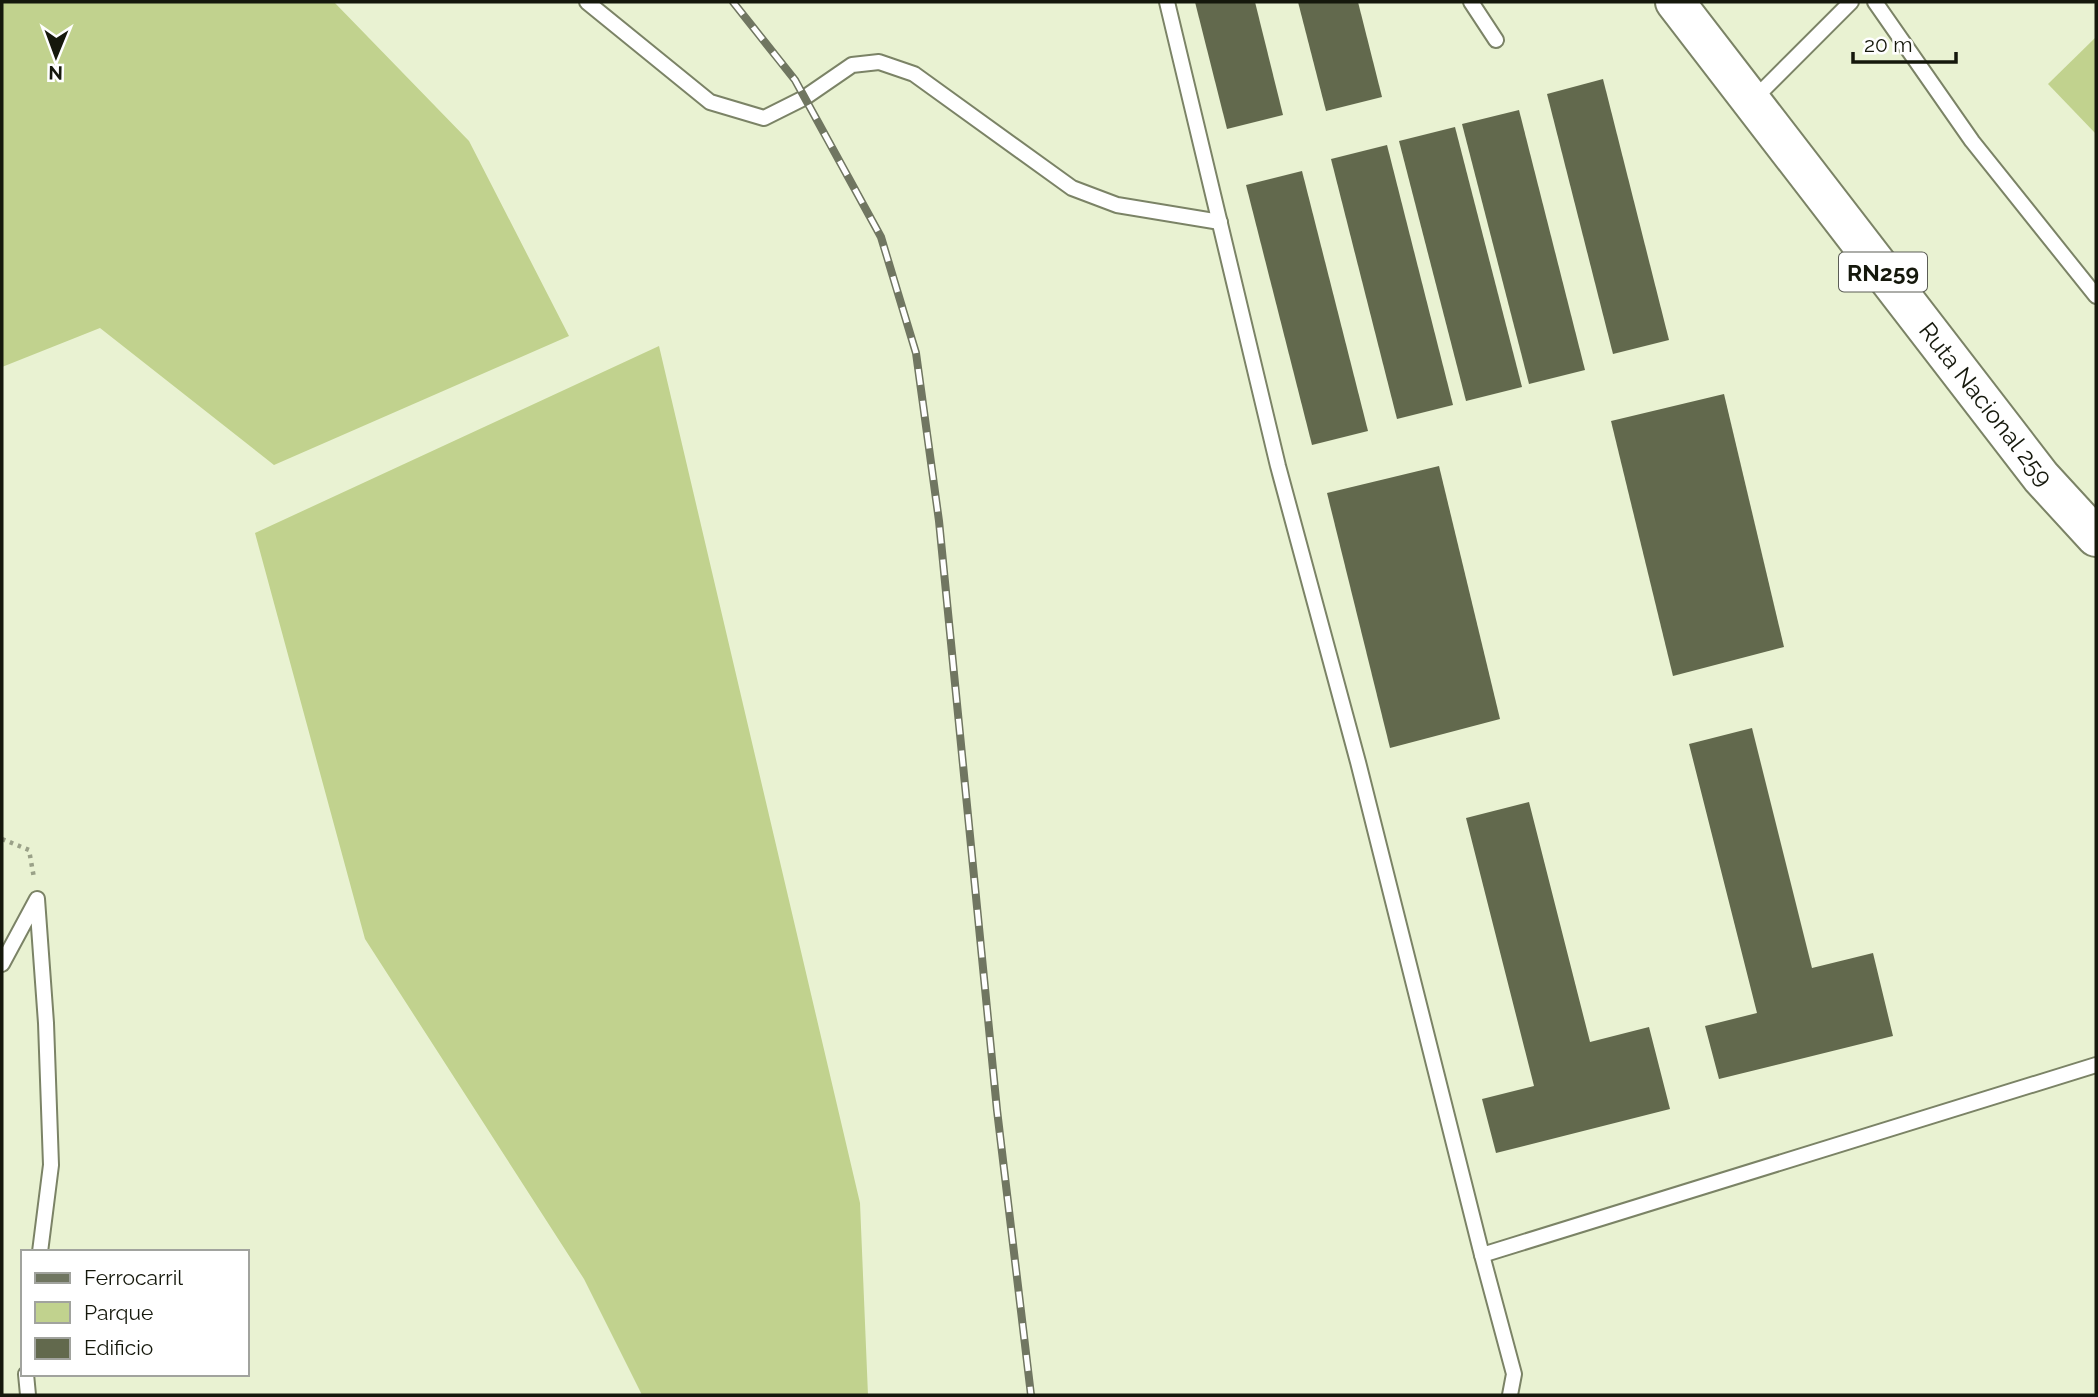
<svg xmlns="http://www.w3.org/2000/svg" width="2098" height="1397" viewBox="0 0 2098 1397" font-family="Raleway,sans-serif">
	<rect width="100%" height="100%" fill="#e9f2d2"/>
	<g fill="#c1d28e">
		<polygon points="2,2 334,2 469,141 569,336 274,465 100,328 2,367"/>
		<polygon points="2096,37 2096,134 2048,84"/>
		<polygon points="659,346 860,1203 868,1395 642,1395 584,1279 365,939 255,533"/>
	</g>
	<g fill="#62694d">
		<polygon points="1195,2 1255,2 1283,115 1227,129"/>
		<polygon points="1298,2 1358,2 1382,97 1326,111"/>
		<polygon points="1603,79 1669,340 1613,354 1547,94"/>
		<polygon points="1519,110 1585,370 1529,384 1462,124"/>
		<polygon points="1455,127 1522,387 1466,401 1399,141"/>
		<polygon points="1387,145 1453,405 1397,419 1331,159"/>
		<polygon points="1302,171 1368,431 1312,445 1246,185"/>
		<polygon points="1724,394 1784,647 1673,676 1611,421"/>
		<polygon points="1439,466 1500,719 1390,748 1327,493"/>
		<polygon points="1752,728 1812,968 1873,953 1893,1036 1719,1079 1705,1026 1757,1013 1689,744"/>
		<polygon points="1529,802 1590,1042 1649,1027 1670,1109 1496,1153 1482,1099 1534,1086 1466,818"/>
	</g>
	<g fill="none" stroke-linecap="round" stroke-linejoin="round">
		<g stroke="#7b8366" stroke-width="18">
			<g id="service">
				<polyline points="587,2 710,102 764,118 804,98 852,65 879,62 914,74 1072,188 1117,205 1220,222"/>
				<polyline points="1167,2 1278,466 1358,762 1482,1255 1514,1374 1510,1395"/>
				<polyline points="1471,2 1496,40"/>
				<polyline points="1875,2 1972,141 2096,296"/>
				<polyline points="1753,100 1851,2"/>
				<polyline points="2,964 37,899 46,1023 51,1165 40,1252"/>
				<polyline points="1482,1255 2096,1065"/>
				<polyline points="26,1374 28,1395"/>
			</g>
		</g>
		<g stroke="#7b8366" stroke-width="42">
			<polyline id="trunk" points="1675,2 2041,477 2096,537"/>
		</g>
		<polyline stroke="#9aa188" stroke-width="4.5" stroke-dasharray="3.5 5" stroke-linecap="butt" points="2,839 29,850 34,878"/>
		<use href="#service" stroke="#fff" stroke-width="14"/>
		<use href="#trunk" stroke="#fff" stroke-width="38"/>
		<g stroke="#707661" stroke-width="8">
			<polyline id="rail" points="733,2 795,80 881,237 916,353 939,521 997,1110 1031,1395"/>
		</g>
		<use href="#rail" stroke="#fff" stroke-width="5" stroke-dasharray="16" stroke-linecap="butt"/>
	</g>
	<g text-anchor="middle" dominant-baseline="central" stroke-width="6" stroke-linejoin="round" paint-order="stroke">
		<rect fill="#fff" stroke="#5b5d55" stroke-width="2" x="1839" y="252.5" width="88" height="39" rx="5"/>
		<g font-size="23" font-weight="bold" fill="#15180c">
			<text x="1883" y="272">RN259</text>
		</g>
		<g font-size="24" fill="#15180c" stroke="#fff">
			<text transform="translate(1986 404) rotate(52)">Ruta Nacional 259</text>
		</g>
	</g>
	<rect width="2098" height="1397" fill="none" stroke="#15180c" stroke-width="7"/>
	<rect x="21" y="1250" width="228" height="126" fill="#ffffff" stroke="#a1a39e" stroke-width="2"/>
	<rect x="35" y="1273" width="35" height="10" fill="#707661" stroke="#a1a39e" stroke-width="2"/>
	<text x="84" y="1285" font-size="21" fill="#15180c">Ferrocarril</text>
	<rect x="35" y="1302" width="35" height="21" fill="#c1d28e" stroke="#a1a39e" stroke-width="2"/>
	<text x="84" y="1320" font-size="21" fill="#15180c">Parque</text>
	<rect x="35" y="1338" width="35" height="21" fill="#62694d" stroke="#a1a39e" stroke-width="2"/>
	<text x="84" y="1355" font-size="21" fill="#15180c">Edificio</text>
	<g transform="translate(56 56) rotate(181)" stroke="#ffffff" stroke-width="5" paint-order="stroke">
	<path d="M0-5L12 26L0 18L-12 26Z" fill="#15180c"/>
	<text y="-10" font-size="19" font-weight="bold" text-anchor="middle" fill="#15180c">N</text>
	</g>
	<path d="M1853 52v10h103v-10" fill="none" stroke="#15180c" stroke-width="3.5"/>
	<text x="1864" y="52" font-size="21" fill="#15180c" stroke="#ffffff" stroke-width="5" paint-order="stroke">20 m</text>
</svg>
